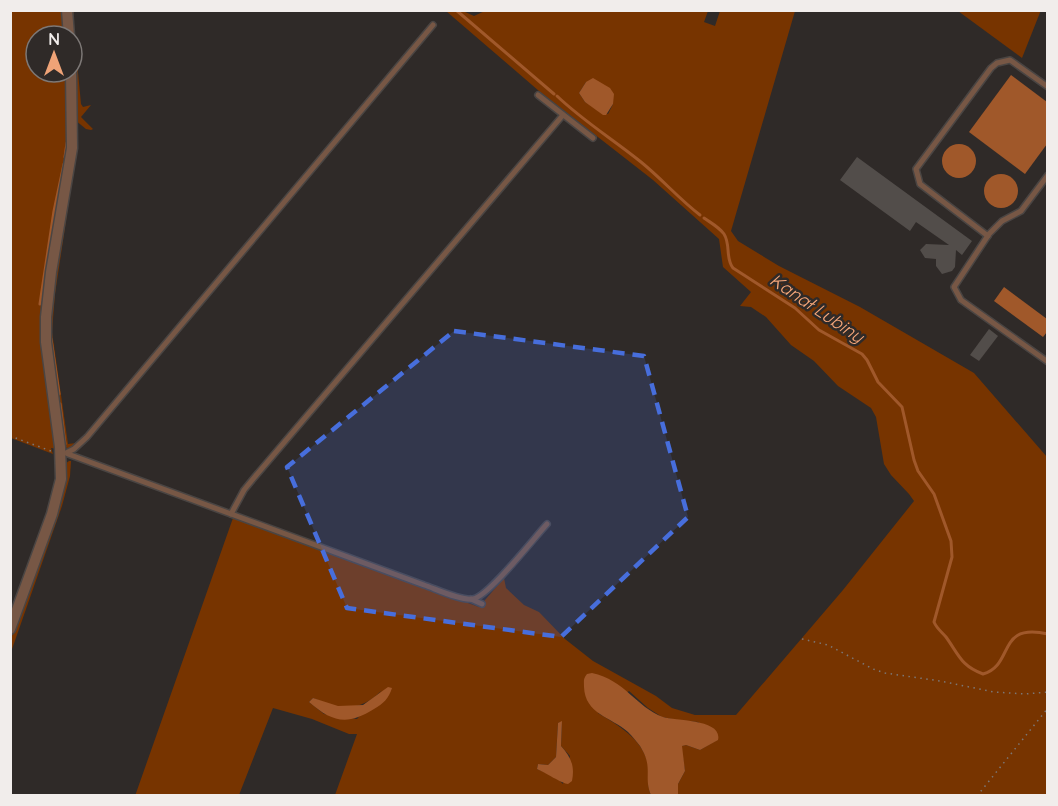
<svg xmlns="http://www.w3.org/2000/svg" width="1058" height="806" viewBox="0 0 1058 806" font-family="Quicksand,sans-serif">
	<rect width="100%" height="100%" fill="#2f2a28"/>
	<g fill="#773400" fill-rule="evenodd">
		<path d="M487 10 708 11 704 22 715 26 720 11H795L731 231 738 241 779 266 860 307 974 373 1047 457V795H678V784L685 771 681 746 686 745 700 750 717 740 698 722 677 720 662 717 648 708 629 691 598 713C619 726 641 738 648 763 652 774 645 781 651 795H335L357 734H349L312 719 273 708 239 795 135 796 233 518 479 607 504 578 506 588 524 605 539 612 565 639 593 661 656 696 672 708 695 715H736L843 590 914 501 909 494 891 475 884 464 876 417 871 408 838 386 814 361 791 345 766 317 751 307 740 306 751 292 723 267 719 239 653 180 539 91 446 11H463L474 16ZM586 82 613 104 608 114 585 102 579 93ZM382 690 357 719 324 714 309 702 313 698C319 700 324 703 330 705 350 712 369 704 382 690ZM562 722 561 746 570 756 563 784 556 777 537 769 538 764 548 765 556 757 558 723Z"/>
		<polygon points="1041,10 1022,58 958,11 958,10"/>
		<polygon points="11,11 65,11 67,36 36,36 36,72 69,72 71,124 45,294 58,449 51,448 53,454 11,438"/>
		<polygon points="69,11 74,11 73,19 81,104 83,107 91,105 81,117 93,129 91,130 86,129 75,120"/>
		<polygon points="72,181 55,294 52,332 68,444 76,443 70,449 65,447 48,336 68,183"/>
		<polygon points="69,461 71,461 70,476 62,506 11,652 11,613 65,464"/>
	</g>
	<g fill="#a0582a">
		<polygon points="1011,75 1047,102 1047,144 1025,174 969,132"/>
		<polygon points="593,78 610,88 614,94 613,104 606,115 603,115 585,102 579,93 586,82"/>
		<circle cx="959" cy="161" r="17"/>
		<circle cx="1001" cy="191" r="17"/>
		<polygon points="1004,287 1047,319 1047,332 1043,337 994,301"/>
		<path d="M592 673C625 680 636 707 663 717 676 721 723 719 718 740L700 750 686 745 682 746 685 771 678 784V795H651C643 776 654 768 640 746 637 742 632 736 628 732 611 717 585 714 584 687 584 681 583 679 587 674Z"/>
		<path d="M388 687 392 688C389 698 383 704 374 709 347 726 332 722 309 702L313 698 338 706 363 705Z"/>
		<path d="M562 721 561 746C571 757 575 766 572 781L568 784C563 784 544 772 537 769L538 764 548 765 556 757 558 723Z"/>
	</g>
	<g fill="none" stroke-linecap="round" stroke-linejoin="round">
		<g stroke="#a0582a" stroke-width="3">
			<polyline points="456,10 554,94"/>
			<path d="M557 96C583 121 614 140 641 162 662 179 679 199 700 215"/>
			<polyline points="65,157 67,143"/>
			<path d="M704 218C711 223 719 227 724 234 731 245 725 258 733 268L795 308 819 330 862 354 867 360 878 382 902 407 914 460 918 471 934 494 951 541 952 557 934 622C937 629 942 632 946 637 959 655 961 666 983 674 1015 665 996 622 1048 634"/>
			<polyline points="40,304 54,211 64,164"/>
			<polyline points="51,339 59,394"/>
			<polyline points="60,404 65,444"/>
		</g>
	</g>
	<g fill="#524d4a">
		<polygon points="857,157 972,241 962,255 956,250 955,267 952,271 942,274 936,266 936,259 925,258 920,250 926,244 949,245 916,222 910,231 840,180"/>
		<polygon points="989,329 998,336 979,361 970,355"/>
	</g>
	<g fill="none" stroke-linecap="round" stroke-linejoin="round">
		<g stroke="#4a4543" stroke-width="8">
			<g id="service">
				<polyline points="538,95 593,138"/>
				<polyline points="1048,175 1021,211 1002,221 989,234 954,287 961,300 1048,362"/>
				<polyline points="988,236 920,184 916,169 991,68 997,63 1010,60 1048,87"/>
				<polyline points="66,453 74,449 87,437 433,25"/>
				<path d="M68 454 424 585C436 589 461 601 473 599 489 596 534 538 547 524"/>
				<polyline points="231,514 244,490 253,479 563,115"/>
				<polyline points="471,599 482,604"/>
			</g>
		</g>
		<g stroke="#4a4543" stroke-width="13">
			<g id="minor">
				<polyline points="67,10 69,36"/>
				<polyline points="10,629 52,514 61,479 60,447 46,342 46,317 51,272 72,148 71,72"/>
			</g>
		</g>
		<g stroke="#7c7775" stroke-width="1.5" stroke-dasharray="1.5 4.5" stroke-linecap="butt">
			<polyline points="10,436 51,451"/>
			<polyline points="802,639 828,645 873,669 885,673 940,681 994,692 1025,694 1048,692"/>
			<polyline points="977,796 1048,708"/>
		</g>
		<use href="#service" stroke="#775745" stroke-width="5"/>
		<use href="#minor" stroke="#775745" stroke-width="10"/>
	</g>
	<path fill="#476edc" fill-opacity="0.2" stroke="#476edc" stroke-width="4.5" stroke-dasharray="12 8" stroke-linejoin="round" d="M454 331 644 356 688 517 561 637 347 608 287 467Z"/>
	<g text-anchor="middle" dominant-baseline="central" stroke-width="5" stroke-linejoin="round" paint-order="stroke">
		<g font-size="18" font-style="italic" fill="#f9a87a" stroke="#2f2a28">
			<text transform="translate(817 308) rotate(34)">Kanał Lubiny</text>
		</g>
	</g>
	<rect width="1058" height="806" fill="none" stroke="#f1edeb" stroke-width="24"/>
	<g transform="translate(54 54)"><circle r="28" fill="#2f2a28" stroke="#7d7876" stroke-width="1.5"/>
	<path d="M0-4.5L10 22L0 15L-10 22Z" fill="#efa377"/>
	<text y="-9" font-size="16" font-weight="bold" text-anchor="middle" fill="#f1edeb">N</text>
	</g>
</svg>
